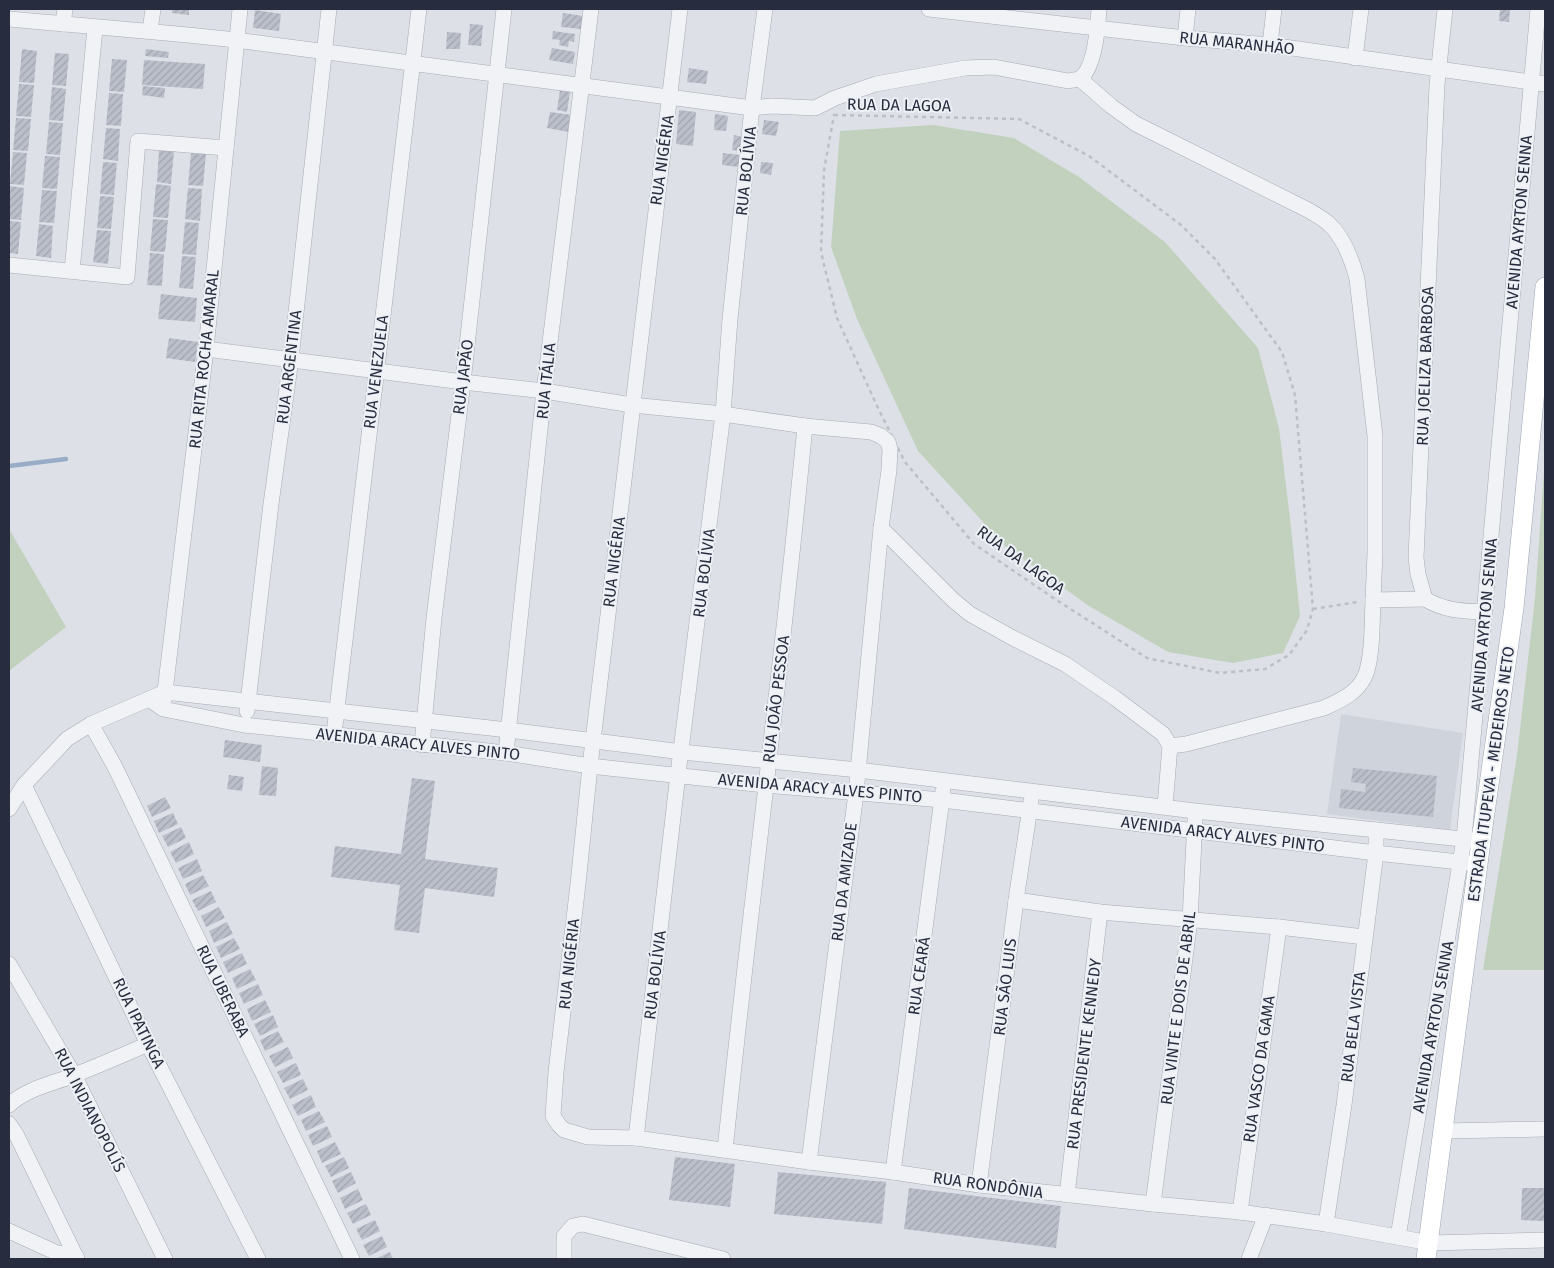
<svg xmlns="http://www.w3.org/2000/svg" width="1554" height="1268" viewBox="0 0 1554 1268" font-family="'Fira Sans',sans-serif">
	<defs>
		<pattern id="building-hatch" width="6" height="6" patternUnits="userSpaceOnUse" patternTransform="scale(1.25)"><rect width="6" height="6" fill="#bbbfca"/><path d="M-1 1l2-2M0 6l6-6M5 7l2-2" fill="none" stroke="#a1a4af"/></pattern>
	</defs>
	<rect width="100%" height="100%" fill="#dde1e7"/>
	<polygon fill="#cfd3dc" points="1341,714 1463,733 1450,830 1327,814"/>
	<g fill="#c2d1be">
		<polygon points="933,125 1014,138 1079,177 1165,242 1258,348 1279,428 1291,527 1300,616 1283,653 1233,663 1168,652 1089,606 1006,547 918,451 857,319 831,247 840,131"/>
		<polygon points="1545,457 1545,970 1483,970 1517,755 1535,598"/>
		<polygon points="9,529 66,627 9,671"/>
	</g>
	<g fill="none" stroke-linecap="round" stroke-linejoin="round">
		<polyline stroke="#98acc8" stroke-width="4.5" points="9,466 66,459"/>
	</g>
	<g fill="url(#building-hatch)">
		<polygon points="172,9 189,9 189,15 172,13"/>
		<polygon points="1500,9 1510,9 1509,22 1499,21"/>
		<polygon points="255,10 281,14 279,31 253,28"/>
		<polygon points="563,13 583,16 581,29 561,27"/>
		<polygon points="470,24 483,25 481,46 468,45"/>
		<polygon points="553,31 575,34 574,42 569,41 568,47 559,45 560,40 552,39"/>
		<polygon points="447,32 461,33 460,49 446,49"/>
		<polygon points="552,48 575,52 573,64 549,60"/>
		<polygon points="22,49 37,51 34,83 19,82"/>
		<polygon points="146,49 169,52 168,58 145,56"/>
		<polygon points="55,53 69,54 66,86 52,85"/>
		<polygon points="112,59 127,60 124,92 109,91"/>
		<polygon points="144,60 205,64 203,89 142,85"/>
		<polygon points="689,68 708,71 706,84 687,82"/>
		<polygon points="19,84 34,85 31,117 16,116"/>
		<polygon points="143,86 165,88 164,98 142,95"/>
		<polygon points="52,87 66,89 63,121 49,120"/>
		<polygon points="560,90 570,92 567,112 557,110"/>
		<polygon points="109,93 123,94 121,126 106,125"/>
		<polygon points="679,110 696,112 693,146 676,144"/>
		<polygon points="550,112 572,115 569,132 547,128"/>
		<polygon points="715,114 728,116 726,131 714,130"/>
		<polygon points="16,118 31,119 28,151 13,150"/>
		<polygon points="764,120 779,122 776,136 762,134"/>
		<polygon points="49,122 63,123 60,155 46,154"/>
		<polygon points="106,128 120,129 118,161 103,159"/>
		<polygon points="734,135 743,137 741,151 732,150"/>
		<polygon points="159,150 174,151 171,184 157,182"/>
		<polygon points="13,152 27,153 24,185 10,184"/>
		<polygon points="191,153 206,154 203,186 188,185"/>
		<polygon points="723,153 740,155 739,167 722,165"/>
		<polygon points="45,156 60,157 57,189 42,188"/>
		<polygon points="103,162 117,163 114,195 100,194"/>
		<polygon points="761,162 773,163 771,175 760,173"/>
		<polygon points="156,184 171,186 168,218 153,217"/>
		<polygon points="10,186 24,188 21,220 9,219"/>
		<polygon points="188,188 202,189 200,221 185,219"/>
		<polygon points="42,190 57,191 54,223 39,222"/>
		<polygon points="100,196 114,197 111,229 97,228"/>
		<polygon points="153,219 168,220 165,252 150,251"/>
		<polygon points="9,221 21,222 18,254 9,253"/>
		<polygon points="185,222 199,223 196,255 182,254"/>
		<polygon points="39,224 53,226 51,258 36,256"/>
		<polygon points="97,230 111,231 108,264 93,262"/>
		<polygon points="150,253 164,254 162,286 147,285"/>
		<polygon points="182,256 196,257 193,289 179,288"/>
		<polygon points="161,294 197,298 195,322 158,319"/>
		<polygon points="169,338 198,342 195,362 166,358"/>
		<polygon points="225,740 262,745 260,762 223,757"/>
		<polygon points="262,766 278,768 276,796 259,795"/>
		<polygon points="1353,768 1437,776 1433,817 1339,808 1341,789 1365,792 1366,784 1351,782"/>
		<polygon points="229,775 244,777 242,791 227,789"/>
		<polygon points="412,778 435,781 425,859 498,868 494,897 425,888 419,933 394,930 400,885 331,877 335,846 401,854"/>
		<polygon points="165,797 171,808 152,817 147,806"/>
		<polygon points="173,813 178,824 159,833 154,821"/>
		<polygon points="181,827 186,838 168,847 162,836"/>
		<polygon points="189,842 194,854 176,863 170,852"/>
		<polygon points="197,859 202,871 183,879 178,868"/>
		<polygon points="203,875 209,886 190,895 185,884"/>
		<polygon points="211,891 216,902 198,911 192,900"/>
		<polygon points="219,907 225,918 206,927 201,916"/>
		<polygon points="227,922 233,934 214,943 209,931"/>
		<polygon points="234,938 240,949 221,958 216,947"/>
		<polygon points="242,953 247,964 228,973 223,962"/>
		<polygon points="250,969 256,980 237,989 232,978"/>
		<polygon points="258,984 263,995 244,1004 239,993"/>
		<polygon points="265,1000 271,1012 252,1021 247,1009"/>
		<polygon points="273,1015 278,1027 260,1036 254,1024"/>
		<polygon points="278,1031 284,1042 265,1051 260,1040"/>
		<polygon points="288,1047 293,1058 275,1067 269,1056"/>
		<polygon points="296,1063 301,1075 283,1083 277,1072"/>
		<polygon points="303,1079 308,1090 290,1099 284,1088"/>
		<polygon points="311,1095 316,1107 298,1116 292,1105"/>
		<polygon points="319,1111 325,1122 306,1131 301,1120"/>
		<polygon points="327,1126 332,1137 313,1146 308,1135"/>
		<polygon points="335,1142 341,1154 322,1163 317,1151"/>
		<polygon points="344,1157 349,1168 331,1177 325,1166"/>
		<polygon points="675,1157 735,1164 730,1207 669,1200"/>
		<polygon points="351,1172 356,1183 338,1193 332,1181"/>
		<polygon points="778,1172 886,1182 882,1224 774,1214"/>
		<polygon points="909,1188 1061,1206 1056,1248 904,1229"/>
		<polygon points="1522,1188 1545,1188 1545,1221 1521,1220"/>
		<polygon points="358,1189 363,1200 345,1209 340,1198"/>
		<polygon points="366,1204 371,1215 353,1224 347,1213"/>
		<polygon points="375,1220 380,1231 362,1240 356,1229"/>
		<polygon points="382,1236 387,1247 369,1256 363,1245"/>
		<polygon points="390,1252 393,1259 375,1259"/>
	</g>
	<g fill="none" stroke-linecap="round" stroke-linejoin="round">
		<g stroke="#a6abb4" stroke-width="16">
			<g id="minor">
				<polyline points="680,9 590,766 578,884 556,1072 553,1116 559,1125 564,1130 588,1137 636,1138 809,1162 893,1172 979,1185 1153,1204 1240,1212 1326,1224 1430,1243 1545,1240"/>
				<polyline points="929,9 1185,38 1270,45 1545,84"/>
				<path d="M1445 9 1437 85 1416 558 1418 574 1425 599C1446 611 1461 611 1485 612"/>
				<path d="M9 19C85 26 160 32 236 40L752 108 772 106 815 108 835 98 876 84 965 68 994 67 1068 81C1071 80 1076 80 1079 79 1095 70 1098 25 1099 9"/>
				<polyline points="63,24 65,9"/>
				<polyline points="150,31 153,9"/>
				<polyline points="1185,38 1188,9"/>
				<polyline points="1270,45 1274,9"/>
				<polyline points="1355,58 1361,9"/>
				<path d="M1080 79 1111 106 1136 124 1308 210C1315 214 1322 218 1328 223 1344 237 1352 260 1357 279L1375 436V553L1373 600"/>
				<polyline points="9,265 127,277 138,141 226,148"/>
				<polyline points="72,271 95,28"/>
				<polyline points="206,349 463,382 544,391 632,405 723,414 805,426 871,432 881,436 888,442 890,449 889,470 881,528 856,793 809,1162"/>
				<polyline points="881,528 953,600 970,614 1011,637 1065,664 1115,698 1163,734 1170,746 1165,806"/>
				<polyline points="149,699 163,709 244,725 506,753 590,766 765,785 942,800 1376,853 1478,864"/>
				<polyline points="164,700 206,349 240,9"/>
				<polyline points="247,711 271,504 291,359 329,9"/>
				<polyline points="91,724 115,767 352,1259"/>
				<polyline points="334,734 419,9"/>
				<polyline points="422,745 434,618 463,382 504,9"/>
				<path d="M1170 746 1186 744 1324 708C1339 701 1356 694 1364 678 1373 661 1372 620 1373 600L1425 599"/>
				<polyline points="506,753 544,391 591,9"/>
				<polyline points="24,785 148,1044 258,1259"/>
				<polyline points="9,809 24,785 67,739 91,724 165,692 508,730 682,752 858,770 1195,811 1481,841"/>
				<polyline points="1016,900 1100,912 1279,927 1364,937"/>
				<polyline points="9,964 74,1075 165,1259"/>
				<path d="M9 1105C26 1089 51 1084 72 1076 98 1066 123 1055 148 1044"/>
				<polyline points="9,1124 16,1134 77,1259"/>
				<polyline points="1444,1131 1545,1129"/>
				<polyline points="636,1138 678,774 723,414 730,319 752,108 765,9"/>
				<path d="M725 1150C750 908 782 668 805 426"/>
				<polyline points="893,1172 943,791"/>
				<polyline points="979,1185 1016,900 1031,801"/>
				<polyline points="1067,1195 1100,912"/>
				<polyline points="1153,1204 1190,920 1195,820"/>
				<polyline points="1240,1212 1279,927"/>
				<polyline points="1326,1224 1344,1105 1376,853 1376,830"/>
				<polyline points="9,1231 57,1253 76,1256"/>
				<polyline points="1398,1237 1464,839 1538,9"/>
				<polyline points="564,1259 564,1236 573,1226 583,1224 723,1259"/>
				<polyline points="1249,1259 1266,1215"/>
			</g>
		</g>
		<g stroke="#9da4b3" stroke-width="20">
			<polyline id="major" points="1426,1259 1481,841 1514,608 1545,287"/>
		</g>
		<g stroke="#bcbfc6" stroke-width="2.5" stroke-dasharray="4 4" stroke-linecap="butt">
			<polygon points="834,115 1019,119 1089,156 1181,225 1215,259 1282,352 1295,395 1313,609 1307,630 1289,655 1265,669 1220,673 1147,658 1058,601 974,544 905,462 877,406 837,318 821,252 824,170"/>
			<polyline points="1313,609 1358,602"/>
		</g>
		<use href="#minor" stroke="#f0f2f6" stroke-width="15"/>
		<use href="#major" stroke="#fff" stroke-width="19"/>
	</g>
	<g text-anchor="middle" dominant-baseline="central" stroke-width="4" stroke-linejoin="round" paint-order="stroke">
		<g font-size="16" fill="#272d3e" stroke="#edf0f5">
			<text transform="translate(1237 43) rotate(6)">RUA MARANHÃO</text>
			<text transform="translate(899 105) rotate(1)">RUA DA LAGOA</text>
			<text transform="translate(662 160) rotate(-82)">RUA NIGÉRIA</text>
			<text transform="translate(746 171) rotate(-84)">RUA BOLÍVIA</text>
			<text transform="translate(1519 222) rotate(-85)">AVENIDA AYRTON SENNA</text>
			<text transform="translate(204 359) rotate(-84)">RUA RITA ROCHA AMARAL</text>
			<text transform="translate(1425 366) rotate(-88)">RUA JOELIZA BARBOSA</text>
			<text transform="translate(289 367) rotate(-83)">RUA ARGENTINA</text>
			<text transform="translate(376 372) rotate(-83)">RUA VENEZUELA</text>
			<text transform="translate(463 377) rotate(-83)">RUA JAPÃO</text>
			<text transform="translate(546 381) rotate(-84)">RUA ITÁLIA</text>
			<text transform="translate(1021 560) rotate(36)">RUA DA LAGOA</text>
			<text transform="translate(614 562) rotate(-83)">RUA NIGÉRIA</text>
			<text transform="translate(704 573) rotate(-83)">RUA BOLÍVIA</text>
			<text transform="translate(1484 625) rotate(-85)">AVENIDA AYRTON SENNA</text>
			<text transform="translate(776 699) rotate(-83)">RUA JOÃO PESSOA</text>
			<text transform="translate(418 744) rotate(6)">AVENIDA ARACY ALVES PINTO</text>
			<text transform="translate(1491 774) rotate(-82)">ESTRADA ITUPEVA - MEDEIROS NETO</text>
			<text transform="translate(820 788) rotate(5)">AVENIDA ARACY ALVES PINTO</text>
			<text transform="translate(1223 834) rotate(7)">AVENIDA ARACY ALVES PINTO</text>
			<text transform="translate(844 882) rotate(-83)">RUA DA AMIZADE</text>
			<text transform="translate(569 964) rotate(-84)">RUA NIGÉRIA</text>
			<text transform="translate(655 975) rotate(-83)">RUA BOLÍVIA</text>
			<text transform="translate(919 976) rotate(-82)">RUA CEARÁ</text>
			<text transform="translate(1005 987) rotate(-83)">RUA SÃO LUIS</text>
			<text transform="translate(223 991) rotate(64)">RUA UBERABA</text>
			<text transform="translate(1178 1008) rotate(-83)">RUA VINTE E DOIS DE ABRIL</text>
			<text transform="translate(139 1023) rotate(64)">RUA IPATINGA</text>
			<text transform="translate(1353 1027) rotate(-83)">RUA BELA VISTA</text>
			<text transform="translate(1433 1027) rotate(-80)">AVENIDA AYRTON SENNA</text>
			<text transform="translate(1084 1054) rotate(-83)">RUA PRESIDENTE KENNEDY</text>
			<text transform="translate(1259 1069) rotate(-82)">RUA VASCO DA GAMA</text>
			<text transform="translate(90 1110) rotate(63)">RUA INDIANOPOLÍS</text>
			<text transform="translate(988 1185) rotate(8)">RUA RONDÔNIA</text>
		</g>
	</g>
	<rect width="1554" height="1268" fill="none" stroke="#272d3e" stroke-width="20"/>
</svg>
